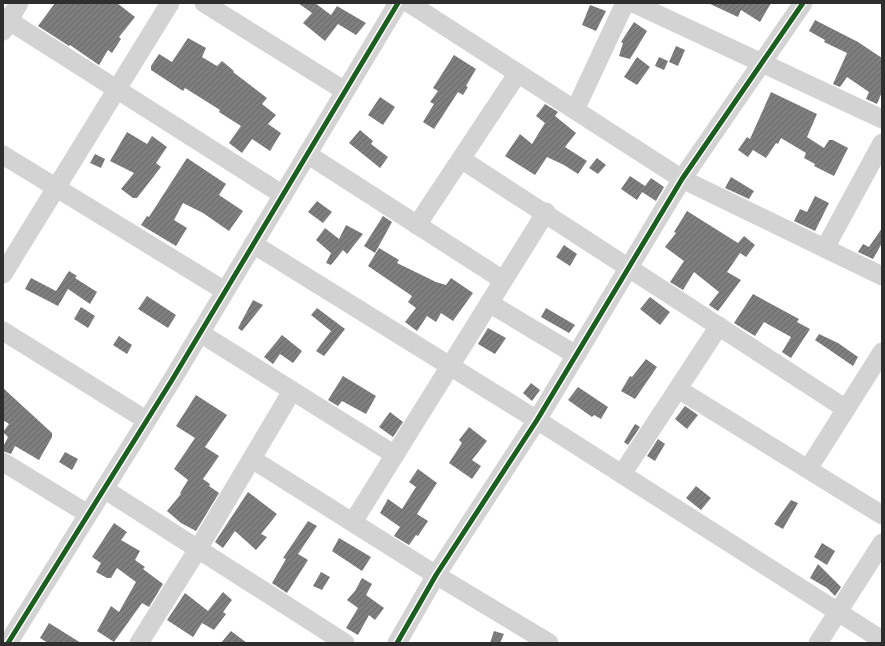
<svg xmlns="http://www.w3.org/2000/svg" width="885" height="646" viewBox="0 0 885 646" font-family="'Roboto Condensed',sans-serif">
	<defs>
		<pattern id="building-hatch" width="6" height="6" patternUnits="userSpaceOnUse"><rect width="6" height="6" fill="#7e7e7e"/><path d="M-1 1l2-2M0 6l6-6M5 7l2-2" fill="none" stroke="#686868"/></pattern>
	</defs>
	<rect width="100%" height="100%" fill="#fff"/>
	<g fill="url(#building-hatch)">
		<polygon points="55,3 117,3 135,17 119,37 121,39 112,53 108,50 99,65 70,45 69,46 38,26"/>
		<polygon points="298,3 315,3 331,15 337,6 366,23 356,35 338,24 325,41 303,23 312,13"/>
		<polygon points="708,3 771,3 760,22 741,10 738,17"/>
		<polygon points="590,5 606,11 596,31 582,25"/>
		<polygon points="815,20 858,42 882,58 882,92 877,104 866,99 869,92 847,77 840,87 833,84 847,53 824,42 825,40 809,31"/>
		<polygon points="634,22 647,31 630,59 619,56 623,43 621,42"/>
		<polygon points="188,38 206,48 202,57 217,66 222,61 234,71 233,72 267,98 262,104 276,115 268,124 281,133 270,151 252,139 242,153 229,143 241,126 219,112 220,110 185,88 183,91 151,70 151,66 159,54 172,62"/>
		<polygon points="676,46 685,50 678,66 669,62"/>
		<polygon points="454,55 476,69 466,86 468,87 463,95 458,92 434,129 423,122 434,104 430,102 438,91 433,88"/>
		<polygon points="637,57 650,67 637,85 624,77"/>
		<polygon points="659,57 668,61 664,70 655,66"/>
		<polygon points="771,92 817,114 807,137 824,148 829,140 833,140 848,148 834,176 814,166 815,164 804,158 806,153 781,138 778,144 776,143 766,158 753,150 748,157 738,150 747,137 750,139"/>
		<polygon points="380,97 395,107 383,125 368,115"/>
		<polygon points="545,104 558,112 555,116 576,133 565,147 587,161 578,174 564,165 547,157 535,175 505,156 520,134 532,144 545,123 536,116"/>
		<polygon points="360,130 373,141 371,144 388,157 380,168 349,143"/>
		<polygon points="127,132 147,144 152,136 167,147 156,163 161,167 137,198 133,198 121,189 134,173 110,161"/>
		<polygon points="95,154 105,159 101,168 90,163"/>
		<polygon points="187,158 226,184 219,195 243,211 229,231 203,213 183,203 174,220 187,228 176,246 141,225 147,216 149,217"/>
		<polygon points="597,158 606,165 598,174 589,168"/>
		<polygon points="630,176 645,186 651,178 664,187 656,201 642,192 637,200 621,189"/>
		<polygon points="731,177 754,191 749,199 725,188"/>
		<polygon points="815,196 829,203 815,231 794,221 800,209 807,212"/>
		<polygon points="317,201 332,212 323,223 308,212"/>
		<polygon points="687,211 738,243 744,236 755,245 746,257 740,253 727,272 741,280 718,311 709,305 719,292 694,272 683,290 670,282 684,261 665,247 676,233 674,232"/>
		<polygon points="383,216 392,222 375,253 364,246"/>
		<polygon points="346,225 363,234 347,254 343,250 331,265 326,263 331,253 316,240 325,228 339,239"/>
		<polygon points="882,228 882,243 873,259 858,252 863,244 869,247"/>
		<polygon points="564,245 577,254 570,266 556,257"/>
		<polygon points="379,248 399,260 397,263 436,282 446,285 451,278 473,293 453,321 441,313 436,322 427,316 417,331 405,322 416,308 408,302 412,296 368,266"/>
		<polygon points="69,271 77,276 75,278 97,292 90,304 68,289 58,306 25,289 31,278 56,291"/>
		<polygon points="753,294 799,319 797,322 810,329 791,358 782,352 791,337 764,322 755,336 734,323"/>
		<polygon points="147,296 176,315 168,328 138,309"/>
		<polygon points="650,297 670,312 660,325 640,309"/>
		<polygon points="253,300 263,305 242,331 238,328"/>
		<polygon points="81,307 95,316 88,328 74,319"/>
		<polygon points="317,308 345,329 324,356 316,351 331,331 311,315"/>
		<polygon points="546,308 575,325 569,333 541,317"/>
		<polygon points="488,328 506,338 495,354 478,344"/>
		<polygon points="819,334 838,343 858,357 853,366 815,340"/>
		<polygon points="282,335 302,351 293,363 280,354 273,364 264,357"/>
		<polygon points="119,336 132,345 127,354 113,345"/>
		<polygon points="646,359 657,367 635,399 621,391 630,376 632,377"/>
		<polygon points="343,376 376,396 366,414 342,401 338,406 328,400"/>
		<polygon points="531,383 540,390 532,401 523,393"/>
		<polygon points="578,387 608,407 601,419 594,415 592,417 568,400"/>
		<polygon points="3,388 52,433 52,437 39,460 15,446 11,454 3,451 3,447 8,437 3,432 9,424 3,420"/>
		<polygon points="196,395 227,415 205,447 219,456 203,479 210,484 209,486 219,493 196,531 181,523 167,511 181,494 180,493 188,480 174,469 195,438 176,426"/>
		<polygon points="685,406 698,415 687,429 675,419"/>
		<polygon points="390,412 403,422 393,437 379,427"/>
		<polygon points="635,424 640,427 628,445 624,442"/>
		<polygon points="469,427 487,441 472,460 481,466 472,479 449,463 462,443 459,440"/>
		<polygon points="658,439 665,444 655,461 647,456"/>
		<polygon points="65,452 78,459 72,470 59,462"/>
		<polygon points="418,469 437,483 417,514 428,521 418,536 416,535 409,545 394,536 400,527 380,513 388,499 402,509 416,487 409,482"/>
		<polygon points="696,486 711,498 701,510 686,498"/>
		<polygon points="248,492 277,514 261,534 267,537 256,550 235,531 223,548 215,542"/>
		<polygon points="791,500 798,503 783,529 774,524"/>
		<polygon points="308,521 317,526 298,554 308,560 287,593 272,583 286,559 283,558"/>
		<polygon points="114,523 127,532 121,540 140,551 135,560 145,567 143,569 163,584 149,607 142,603 114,642 97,631 111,606 119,612 136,582 117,568 111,578 107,578 96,572 101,563 92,557"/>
		<polygon points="339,538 371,557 362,571 332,551"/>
		<polygon points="822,543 835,551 827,565 814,557"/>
		<polygon points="818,564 841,587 835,596 827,588 810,578"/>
		<polygon points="321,572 330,577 322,590 313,586"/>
		<polygon points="362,578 372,584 366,595 384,608 375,620 369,615 358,635 346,628 358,608 347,600 355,591"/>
		<polygon points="223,592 232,600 223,612 226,614 214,630 202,623 193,637 167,620 185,593 208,611"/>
		<polygon points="49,623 81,643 48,643 40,638"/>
		<polygon points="231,631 247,643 221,643"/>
		<polygon points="494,631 504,634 500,643 490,643"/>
	</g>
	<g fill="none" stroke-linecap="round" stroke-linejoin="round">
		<g stroke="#d3d3d3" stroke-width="19">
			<polyline points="204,3 345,91"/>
			<polyline points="409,3 682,179 882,276"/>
			<polyline points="633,3 882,119"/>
			<polyline points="3,17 283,195"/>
			<polyline points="3,31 19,3"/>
			<polyline points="575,110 625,3"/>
			<polyline points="307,154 503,280"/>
			<polyline points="3,155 225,291"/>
			<polyline points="461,159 846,409"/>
			<polyline points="417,225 518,73"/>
			<polyline points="253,244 537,420 882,640"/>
			<polyline points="825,248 882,143"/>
			<polyline points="3,274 170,3"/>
			<polyline points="489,303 576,355"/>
			<polyline points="3,331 146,420"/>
			<polyline points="200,333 395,455"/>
			<polyline points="678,389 882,515"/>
			<polyline points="252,459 436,575 549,643"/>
			<polyline points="3,462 88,514"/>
			<polyline points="808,469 882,352"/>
			<polyline points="622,474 719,326"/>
			<polyline points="104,489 345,643"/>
			<polyline points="353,522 546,212"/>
			<polyline points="8,643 172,380 398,3"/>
			<polyline points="139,643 198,549 292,391"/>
			<polyline points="397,643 436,575 537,420 682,179 803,3"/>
			<polyline points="818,643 882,543"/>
		</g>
		<g stroke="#fff" stroke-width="8">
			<g id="cycleway">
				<polyline points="8,643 172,380 398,3"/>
				<polyline points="397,643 436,575 537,420 682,179 803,3"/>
			</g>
		</g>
		<use href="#cycleway" stroke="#1b5e20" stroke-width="5"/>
	</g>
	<rect width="885" height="646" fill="none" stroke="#2e2e2e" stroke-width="8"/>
</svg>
